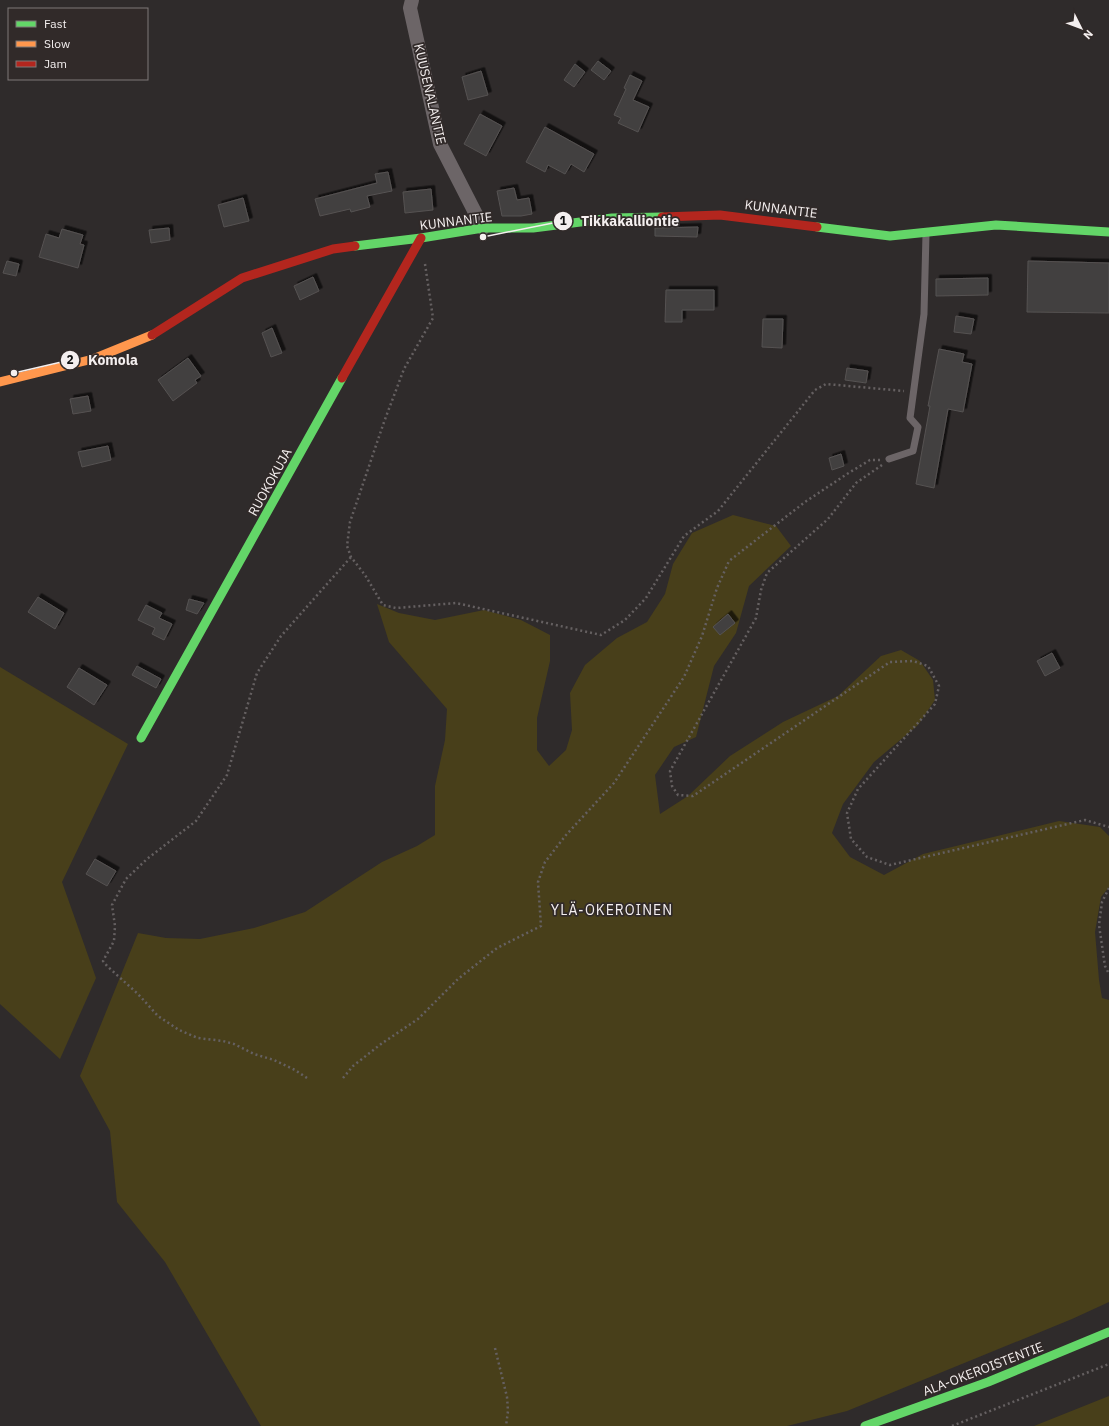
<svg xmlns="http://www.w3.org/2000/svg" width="1109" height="1426" viewBox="0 0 1109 1426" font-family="'IBM Plex Sans',sans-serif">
	<defs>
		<filter id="shadow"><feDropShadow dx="3.5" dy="-3.5" stdDeviation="0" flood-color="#0009"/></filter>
	</defs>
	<rect width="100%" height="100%" fill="#2f2b2b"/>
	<g fill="#483f1a">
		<polygon points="733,515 776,526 791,546 749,586 736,633 714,666 696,737 674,747 655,775 660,814 688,796 730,756 783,722 838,696 881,656 901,650 920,661 933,680 935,700 918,725 874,762 843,804 832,833 850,857 884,875 923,854 1059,821 1100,827 1109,836 1109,887 1101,897 1095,932 1099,980 1102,998 1109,1000 1109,1302 1072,1319 847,1411 787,1426 261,1426 165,1262 117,1202 110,1131 80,1076 138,933 166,938 200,939 254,928 305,912 382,862 417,846 435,835 435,786 445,740 447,709 389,642 377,604 399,613 435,620 484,610 521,620 550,635 550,661 537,718 537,750 549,766 566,750 572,730 570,693 585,665 617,638 647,622 665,594 673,564 692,533"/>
		<polygon points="0,667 128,744 62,882 96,978 60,1059 0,1004"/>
		<polygon points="1109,1396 1109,1426 1034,1426"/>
	</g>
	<g fill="#43403f" stroke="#555252" filter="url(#shadow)">
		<polygon points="598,61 611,71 604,80 591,70"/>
		<polygon points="575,64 585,72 574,87 564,80"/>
		<polygon points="481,71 488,95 468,100 462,77"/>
		<polygon points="630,75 642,81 633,100 649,107 638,132 618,123 621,118 614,115 626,89 624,88"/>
		<polygon points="480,114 502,126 486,156 464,144"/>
		<polygon points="545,127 594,154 584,172 571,164 565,174 548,165 545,172 526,162"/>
		<polygon points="388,172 392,191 367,196 370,207 351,212 350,209 320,216 315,199 377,183 375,174"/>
		<polygon points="514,188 517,200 529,198 532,214 521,216 502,216 497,191"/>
		<polygon points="431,189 433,210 405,213 403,192"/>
		<polygon points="243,198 249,221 224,227 218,205"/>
		<polygon points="698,227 697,237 655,236 655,228"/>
		<polygon points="169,228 170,240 151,243 149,230"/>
		<polygon points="62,229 83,235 80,244 84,245 78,268 39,257 46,234 59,238"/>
		<polygon points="7,261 19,264 16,276 3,273"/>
		<polygon points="1028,261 1109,263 1109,313 1027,312"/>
		<polygon points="313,277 319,291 300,300 294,286"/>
		<polygon points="988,278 988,295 936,296 936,279"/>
		<polygon points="666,290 714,290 714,310 682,310 682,322 665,322"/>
		<polygon points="956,316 974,319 971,334 954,332"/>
		<polygon points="763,319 783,319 782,348 762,347"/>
		<polygon points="272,328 282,353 271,357 262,333"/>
		<polygon points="939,349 964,354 962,362 972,364 963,412 948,409 934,488 916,484 930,406 928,406"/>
		<polygon points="188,358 201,376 195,380 197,383 173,401 158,380"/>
		<polygon points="847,368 868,371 866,383 845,380"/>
		<polygon points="88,396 91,411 73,414 70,399"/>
		<polygon points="108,446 111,460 82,467 78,452"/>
		<polygon points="841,454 844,466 832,470 829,458"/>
		<polygon points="38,597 64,613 55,629 28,612"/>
		<polygon points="189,599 204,603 197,614 186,610"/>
		<polygon points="146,605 162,613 159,618 172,624 164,640 152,634 155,628 138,620"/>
		<polygon points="728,614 735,623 720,635 713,627"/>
		<polygon points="1052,653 1060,668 1045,676 1037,661"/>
		<polygon points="137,666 161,679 156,688 132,675"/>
		<polygon points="79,668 107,685 94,705 67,687"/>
		<polygon points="95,859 116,871 107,886 86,874"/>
	</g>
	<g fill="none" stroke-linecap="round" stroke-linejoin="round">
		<g stroke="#656061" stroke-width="2.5" stroke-dasharray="2 3" stroke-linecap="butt">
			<polyline points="425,264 433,318 404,369 384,422 350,522 347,546 351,557 365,575 383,605 396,608 456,603 601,635 625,620 646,598 684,536 718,511 815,390 826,384 904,391"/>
			<polyline points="882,465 856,483 828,519 767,573 761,590 756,618 670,771 672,786 678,795 693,796 890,662 913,661 928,666 939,686 935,704 858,789 847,813 851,839 867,857 890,865 1085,820 1109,827"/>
			<polyline points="1109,888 1102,902 1099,925 1105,966 1109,974"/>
			<polyline points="307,1078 295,1070 274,1060 254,1054 234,1044 223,1041 198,1038 179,1030 158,1016 138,994 107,966 103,961 114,941 115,926 112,905 126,879 147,859 196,821 227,775 257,673 281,636 351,557"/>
			<polyline points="343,1078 353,1066 381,1044 418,1019 458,979 497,948 541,926 538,882 545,862 566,835 614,783 684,677 702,636 717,588 729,561 805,502 847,474 870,460 880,460"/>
			<polyline points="495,1348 507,1397 508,1411 506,1426"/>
			<polyline points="952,1426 1109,1364"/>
		</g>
		<polyline stroke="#6c6567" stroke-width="7" points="889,459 913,451 918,427 910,418 924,314 926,234"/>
		<polyline stroke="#6c6567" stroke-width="14" points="412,0 410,8 440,144 483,228"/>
		<g stroke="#63d668" stroke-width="9">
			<polyline points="817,227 890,236 996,225 1109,232"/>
			<polyline points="355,246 421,238 483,228 533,228 612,218 662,217"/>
			<polyline points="141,738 342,378"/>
			<polyline points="865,1426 988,1382 1109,1332"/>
		</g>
		<polyline stroke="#ff974d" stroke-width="9" points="0,382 93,359 152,335"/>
		<g stroke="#b3261e" stroke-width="9">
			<polyline points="662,217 720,215 817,227"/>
			<polyline points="152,335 242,278 333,249 355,246"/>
			<polyline points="342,378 421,238"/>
		</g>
	</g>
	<g text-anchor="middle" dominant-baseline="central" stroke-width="3.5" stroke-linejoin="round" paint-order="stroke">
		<g font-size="13" fill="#f4efef" stroke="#312a29">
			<text transform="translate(430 94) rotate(77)">KUUSENALANTIE</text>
			<text transform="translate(781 209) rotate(7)">KUNNANTIE</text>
			<text transform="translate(456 221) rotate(-7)">KUNNANTIE</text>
			<text transform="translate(270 482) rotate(-61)">RUOKOKUJA</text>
			<text transform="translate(983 1369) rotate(-21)">ALA-OKEROISTENTIE</text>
		</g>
		<g font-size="14" letter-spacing="1" fill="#f4efef" stroke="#312a29">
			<text x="612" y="910">YLÄ-OKEROINEN</text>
		</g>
	</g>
	<path fill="none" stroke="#f4efef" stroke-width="1.5" d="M483 237L563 221M14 373L70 360"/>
	<g fill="#f4efef" stroke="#312a29" stroke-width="1.5">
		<circle cx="483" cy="237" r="4"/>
		<circle cx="14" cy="373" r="4"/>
		<circle cx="563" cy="221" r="10"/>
		<circle cx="70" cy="360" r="10"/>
	</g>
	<g font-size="12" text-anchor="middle" font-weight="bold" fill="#111">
		<text x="563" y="225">1</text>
		<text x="70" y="364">2</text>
	</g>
	<g font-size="14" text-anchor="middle" font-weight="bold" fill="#f4efef" stroke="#312a29" stroke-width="3.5" stroke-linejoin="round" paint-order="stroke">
		<text x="630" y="226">Tikkakalliontie</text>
		<text x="113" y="365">Komola</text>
	</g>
	<rect x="8" y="8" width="140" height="72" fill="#312a29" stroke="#7f7978"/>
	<rect x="16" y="21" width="20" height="6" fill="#63d668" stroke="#7f7978"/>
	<text x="44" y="28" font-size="12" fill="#f4efef">Fast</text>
	<rect x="16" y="41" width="20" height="6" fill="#ff974d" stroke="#7f7978"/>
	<text x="44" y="48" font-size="12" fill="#f4efef">Slow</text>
	<rect x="16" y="61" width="20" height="6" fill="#b3261e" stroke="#7f7978"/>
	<text x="44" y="68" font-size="12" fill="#f4efef">Jam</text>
	<g transform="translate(1081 28) rotate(132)" stroke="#312a29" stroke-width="3" paint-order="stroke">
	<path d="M0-3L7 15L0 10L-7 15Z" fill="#f4efef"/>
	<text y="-6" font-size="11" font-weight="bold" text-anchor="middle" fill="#f4efef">N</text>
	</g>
</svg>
